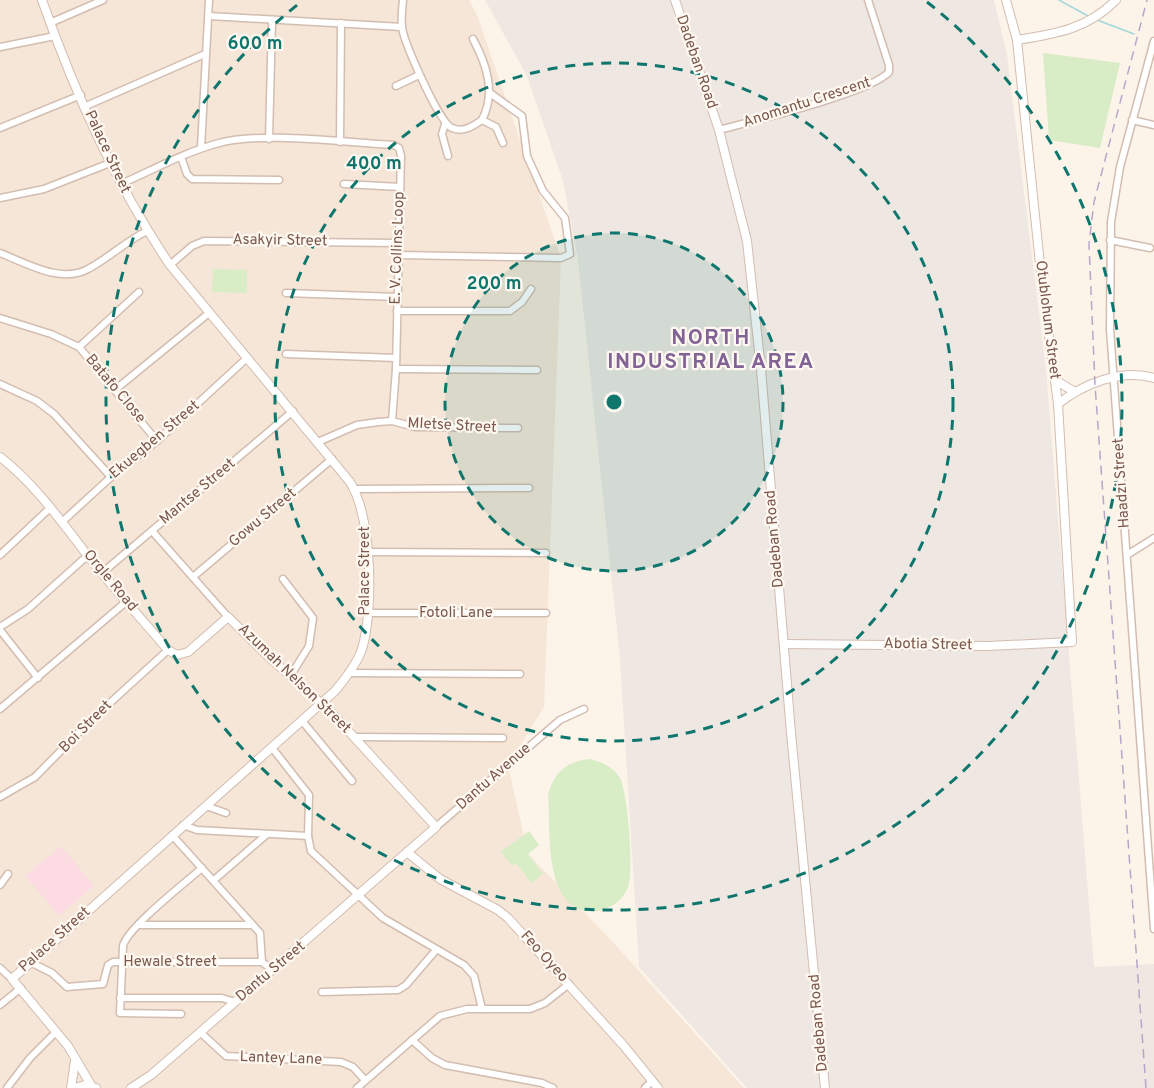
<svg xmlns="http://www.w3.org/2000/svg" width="1154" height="1088" viewBox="0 0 1154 1088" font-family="Overpass,sans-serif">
	<rect width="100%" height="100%" fill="#fdf4e9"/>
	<polygon fill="#f5e6d7" points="0,0 469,0 477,15 561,258 544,707 508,765 528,854 611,940 744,1088 0,1088"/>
	<polygon fill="#eee7e2" points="485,0 994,0 1007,55 1046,369 1094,967 1154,964 1154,1088 747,1088 639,967 620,658 578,259 563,181 527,76"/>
	<polygon fill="#fcdce2" points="61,846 94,886 59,916 25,876"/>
	<g fill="#d8ecc6">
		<polygon points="1043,53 1120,63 1100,148 1049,140"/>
		<polygon points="213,269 247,270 247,293 212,292"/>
		<path d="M590 759C602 762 613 767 620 778 628 793 634 872 628 887 623 900 610 910 596 911 542 915 551 831 548 795 554 772 567 761 590 759Z"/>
		<polygon points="529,831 539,845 528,854 543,874 531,883 516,863 512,866 501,852"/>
	</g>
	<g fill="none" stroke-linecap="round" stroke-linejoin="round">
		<g stroke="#a2d6db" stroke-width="1.5">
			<polyline points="1059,0 1090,17"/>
			<polyline points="1097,20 1134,34"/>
		</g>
		<g stroke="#d3bdb1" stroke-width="9">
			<g id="minor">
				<path d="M403 0C402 9 401 19 402 28 405 44 439 123 452 128 463 133 473 126 482 120 496 93 487 65 473 39"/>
				<polyline points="209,16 402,27"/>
				<polyline points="50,23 103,0"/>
				<polyline points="1154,41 1120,167 1111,222 1110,329 1154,929"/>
				<polyline points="0,47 55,36"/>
				<polyline points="396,86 419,75"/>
				<polyline points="86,106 205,54"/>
				<polyline points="482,120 496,127 503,143"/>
				<polyline points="1132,120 1154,125"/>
				<polyline points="445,124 442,134 448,156"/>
				<polyline points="0,128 81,95"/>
				<path d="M719 130C752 121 870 93 889 72V65L868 0"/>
				<polyline points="269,139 272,20"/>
				<polyline points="340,142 341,23"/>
				<polyline points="201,148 209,0"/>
				<polyline points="181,157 187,174 192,179 279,180"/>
				<path d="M121 184C153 170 185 152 219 143 264 131 346 143 394 145L399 148 401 156 396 369 392 421"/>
				<polyline points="344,184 400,187"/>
				<polyline points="0,198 44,189 110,163"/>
				<polyline points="1110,240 1150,248"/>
				<path d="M0 253C26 263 61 284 88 269 109 258 126 241 147 231"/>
				<polyline points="398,255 561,258 570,254 565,218 543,191 527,156 522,116 490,93"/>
				<polyline points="170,265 192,246 204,241 398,243"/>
				<polyline points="286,293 397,297"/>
				<polyline points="397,311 510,311 522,302 531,289"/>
				<polyline points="0,318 51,334 79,347 157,441"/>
				<polyline points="79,347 139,292"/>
				<polyline points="286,354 396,358"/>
				<polyline points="396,369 537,370"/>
				<polyline points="0,384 37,401 54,414 111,477"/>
				<polyline points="116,389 209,313"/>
				<polyline points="318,442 357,425 378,422 392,421 415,427 518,428"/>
				<polyline points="355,489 529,488"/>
				<polyline points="63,521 111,477 157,441 247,358"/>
				<polyline points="152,531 228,617"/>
				<polyline points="368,552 546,553"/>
				<polyline points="0,555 50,508"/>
				<polyline points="1127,555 1154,538"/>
				<polyline points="102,573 293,411"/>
				<polyline points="193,577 332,459"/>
				<polyline points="283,579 313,618 309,646 291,675"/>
				<polyline points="367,613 546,613"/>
				<polyline points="0,627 28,609 87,556"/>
				<polyline points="0,630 38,678"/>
				<polyline points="348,673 520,674"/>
				<polyline points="0,709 127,601"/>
				<polyline points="303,722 352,781"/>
				<polyline points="355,737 503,738"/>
				<polyline points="273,749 309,795 308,836 311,851 383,918 464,965 474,976 482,1009"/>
				<polyline points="0,797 35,777 89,722 168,650"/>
				<polyline points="206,806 226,813"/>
				<polyline points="183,825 197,830 308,836"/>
				<polyline points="436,827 560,720 584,709"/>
				<polyline points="172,835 260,933 262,962 273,970"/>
				<polyline points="214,880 266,835"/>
				<polyline points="0,885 8,874"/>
				<polyline points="138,925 252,925"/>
				<polyline points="30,962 52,973 67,987 103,984 108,965 113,962 262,962"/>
				<polyline points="0,968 12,979"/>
				<polyline points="322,992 398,990 406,985 436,950"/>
				<polyline points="120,998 222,998 235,1002"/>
				<polyline points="0,1005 21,988"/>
				<path d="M181 1014 120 1013 123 946C127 928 185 883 202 868"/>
				<polyline points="200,1032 226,1056 341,1062 353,1067 365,1080"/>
				<polyline points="412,1040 432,1058 445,1065 542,1083 553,1088"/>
				<polyline points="7,1088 30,1058 56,1032"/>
				<polyline points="357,1088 440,1016 467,1009 530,1009 545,1003 569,984"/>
				<polyline points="645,1088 652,1081"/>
			</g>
		</g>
		<g stroke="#d3bdb1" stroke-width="10">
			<g id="tertiary">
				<path d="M42 0C74 91 116 185 170 265L350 482C372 518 374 609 362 649 357 664 345 679 335 691L12 979 68 1046 91 1085"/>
				<polyline points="675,0 719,130 747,241 761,369 791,733 825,1088"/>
				<path d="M1017 40C1055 34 1088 29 1116 0"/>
				<polyline points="1055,380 1075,392"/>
				<path d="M1058 404C1083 384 1122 368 1154 378"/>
				<path d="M0 457C35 484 61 521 88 556 113 588 142 619 168 650L177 655 188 652 228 617 271 659 332 713 436 827 151 1075 131 1088"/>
				<polyline points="784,644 988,646 1072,642 1058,404 1041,274 1017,40 1006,0"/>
				<polyline points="407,852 440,879 498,910 508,918 624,1046 658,1088"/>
				<polyline points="71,1088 75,1061"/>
				<polyline points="75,1088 85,1085 96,1088"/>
			</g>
		</g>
		<use href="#minor" stroke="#fff" stroke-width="6"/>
		<use href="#tertiary" stroke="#fff" stroke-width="8"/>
		<polyline stroke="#b6a6c9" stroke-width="1.5" stroke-dasharray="9 6" stroke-linecap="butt" points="1146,1088 1095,385 1089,244 1094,202 1147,0"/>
	</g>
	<circle cx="614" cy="402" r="169" fill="#0f766e" fill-opacity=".12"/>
	<g fill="none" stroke="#0f766e" stroke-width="3" stroke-dasharray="10 8">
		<circle cx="614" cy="402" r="169"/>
		<circle cx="614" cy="402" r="339"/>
		<path d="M927 2A508 508 0 1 1 301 2"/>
	</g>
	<g text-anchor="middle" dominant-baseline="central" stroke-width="4.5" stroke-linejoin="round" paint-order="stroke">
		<g font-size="15" fill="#7a584b" stroke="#fff8f1">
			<text transform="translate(696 62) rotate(71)">Dadeban Road</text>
			<text transform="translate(807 103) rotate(-18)">Anomantu Crescent</text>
			<text transform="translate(107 152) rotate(65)">Palace Street</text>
			<text transform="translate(280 241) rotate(1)">Asakyir Street</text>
			<text transform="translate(398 248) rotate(-88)">E. V. Collins Loop</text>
			<text transform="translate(1047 320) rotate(83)">Otublohum Street</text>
			<text transform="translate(115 389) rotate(50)">Batafo Close</text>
			<text transform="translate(452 426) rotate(3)">Mletse Street</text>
			<text transform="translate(155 440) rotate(-40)">Ekuegben Street</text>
			<text transform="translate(1122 483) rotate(-94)">Haadzi Street</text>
			<text transform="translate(198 492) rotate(-40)">Mantse Street</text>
			<text transform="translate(263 518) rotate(-40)">Gowu Street</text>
			<text transform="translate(775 539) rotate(-95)">Dadeban Road</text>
			<text transform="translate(365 571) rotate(-90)">Palace Street</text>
			<text transform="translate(110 581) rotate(50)">Orgle Road</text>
			<text x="456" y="613">Fotoli Lane</text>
			<text transform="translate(928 645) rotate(1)">Abotia Street</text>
			<text transform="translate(294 679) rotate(44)">Azumah Nelson Street</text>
			<text transform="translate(86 727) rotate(-45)">Boi Street</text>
			<text transform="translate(494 777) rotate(-41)">Dantu Avenue</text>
			<text transform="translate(55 940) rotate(-42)">Palace Street</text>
			<text transform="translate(544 957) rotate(48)">Feo Oyeo</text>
			<text x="170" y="962">Hewale Street</text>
			<text transform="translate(271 972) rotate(-40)">Dantu Street</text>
			<text transform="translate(819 1023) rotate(-95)">Dadeban Road</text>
			<text transform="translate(281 1059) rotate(2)">Lantey Lane</text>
		</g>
		<g font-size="21" font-weight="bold" letter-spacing="1.5" fill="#816395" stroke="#fff8f1">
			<text x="711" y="338">NORTH<tspan x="711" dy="24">INDUSTRIAL AREA</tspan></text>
		</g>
	</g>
	<circle cx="614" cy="402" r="9" fill="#0f766e" stroke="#fff8f1" stroke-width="3"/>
	<g font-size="18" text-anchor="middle" font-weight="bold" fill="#0f766e" stroke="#fff8f1" stroke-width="4.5" stroke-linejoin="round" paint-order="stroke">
		<text x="255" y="49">600 m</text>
		<text x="374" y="169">400 m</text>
		<text x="494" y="289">200 m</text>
	</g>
</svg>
